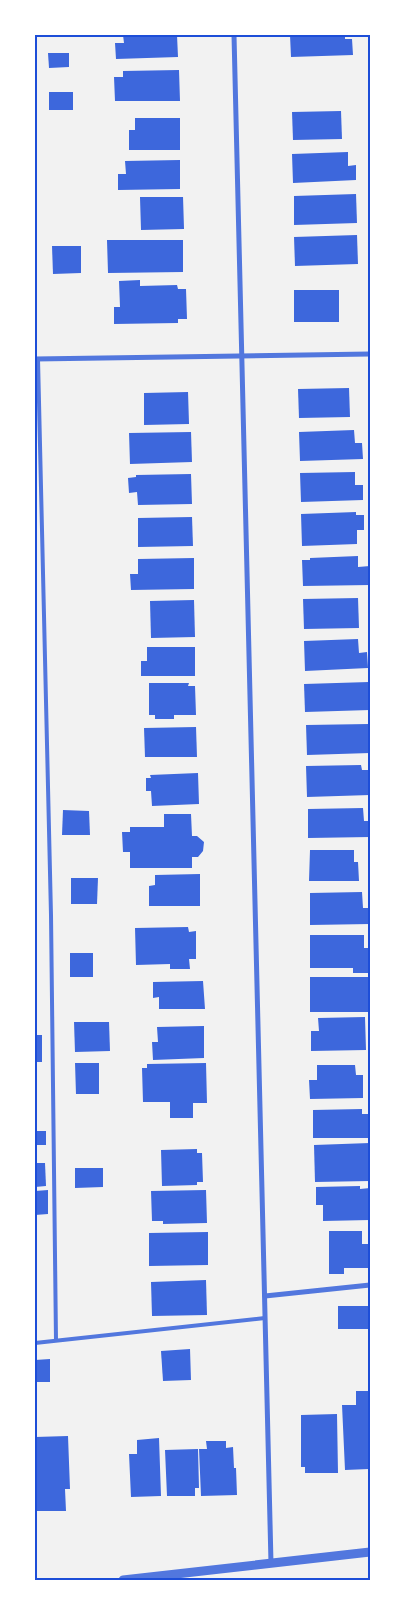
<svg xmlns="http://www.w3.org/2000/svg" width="405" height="1615" viewBox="0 0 405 1615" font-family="Barlow,sans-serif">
	<rect width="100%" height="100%" fill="#f2f2f2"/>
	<g fill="#3d67dc">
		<polygon points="123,35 177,35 178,57 116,59 115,43 124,43"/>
		<polygon points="290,35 345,35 345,39 352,39 353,55 291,57"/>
		<polygon points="48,53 69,53 69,67 49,68"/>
		<polygon points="179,70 180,101 115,101 114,77 123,77 123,71"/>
		<rect x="49" y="92" width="24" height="18"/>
		<polygon points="341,111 342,139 293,140 292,112"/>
		<polygon points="135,118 180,118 180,150 129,150 129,130 135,130"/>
		<polygon points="348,152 348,166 356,165 356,180 293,183 292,154"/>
		<polygon points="180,160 180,189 118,190 118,174 126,174 125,161"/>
		<polygon points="356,194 357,223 294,225 294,196"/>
		<polygon points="140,197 183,197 184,229 141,230"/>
		<polygon points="357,235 358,264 295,266 294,237"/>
		<polygon points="107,240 183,240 183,272 108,273"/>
		<polygon points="52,246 81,246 81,273 53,274"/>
		<polygon points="140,280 140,286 177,285 178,289 186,289 187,319 178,319 178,323 114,324 114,307 120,307 119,281"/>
		<rect x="294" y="290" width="45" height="32"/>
		<polygon points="349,388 350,417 299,418 298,389"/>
		<polygon points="188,392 189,424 144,425 144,393"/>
		<polygon points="354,430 355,443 362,443 363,459 300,461 299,432"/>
		<polygon points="191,432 192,462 130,464 129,433"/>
		<polygon points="355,472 355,485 363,485 363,500 301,502 300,473"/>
		<polygon points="191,474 192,504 138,505 137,492 129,493 128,478 136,477 136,475"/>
		<polygon points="356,512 356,515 364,515 364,530 357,530 357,544 302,546 301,514"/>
		<polygon points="192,517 193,546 138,547 138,518"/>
		<polygon points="358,556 358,567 370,566 370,585 303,586 302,560 310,560 310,558"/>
		<polygon points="194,558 194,589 131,590 130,574 138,574 138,559"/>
		<polygon points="358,598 359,628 304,629 303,599"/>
		<polygon points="194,600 195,637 151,638 150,601"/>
		<polygon points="358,639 359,653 367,652 368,668 305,671 304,641"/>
		<polygon points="147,647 195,647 195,676 141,676 141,661 147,661"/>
		<polygon points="369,682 370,710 305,712 304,684"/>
		<polygon points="149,683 189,683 188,686 195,686 196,715 174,715 174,719 155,719 155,715 149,715"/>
		<polygon points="369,724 370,753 307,755 306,725"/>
		<polygon points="196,727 197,757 145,757 144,728"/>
		<polygon points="361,765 362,770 370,770 370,795 307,797 306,766"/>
		<polygon points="198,773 199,804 152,806 151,791 146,791 146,778 151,778 150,775"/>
		<polygon points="363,808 364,821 370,821 370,837 308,838 308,809"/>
		<polygon points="63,810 89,811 90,835 62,835"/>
		<polygon points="164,814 191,814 192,836 197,836 204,842 203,851 198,857 192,857 192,868 130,868 130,852 123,852 122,832 130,832 130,827 164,827"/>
		<polygon points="310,850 354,850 354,862 358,862 359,881 309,881"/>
		<polygon points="200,874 200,906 149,906 149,886 155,885 155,875"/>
		<polygon points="71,878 98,878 97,904 71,904"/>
		<polygon points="362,892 363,908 370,908 370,924 310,925 310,893"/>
		<polygon points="188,927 189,932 196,931 196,959 189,959 190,969 170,969 170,964 136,965 135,928"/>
		<polygon points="310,935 364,935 364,948 370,948 370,973 353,973 353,968 310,968"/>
		<rect x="70" y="953" width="23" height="24"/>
		<rect x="310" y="977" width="60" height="35"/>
		<polygon points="203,981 205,1009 159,1009 159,997 153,998 153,982"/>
		<polygon points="365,1017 366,1050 311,1051 311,1031 319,1031 318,1018"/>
		<polygon points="74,1022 109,1022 110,1051 75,1052"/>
		<polygon points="204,1026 204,1058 153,1060 152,1042 158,1042 157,1027"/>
		<rect x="35" y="1035" width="7" height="27"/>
		<polygon points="75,1063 99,1063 99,1094 76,1094"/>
		<polygon points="206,1063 207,1103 193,1103 193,1118 170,1118 170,1102 143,1102 142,1068 147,1068 147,1064"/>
		<polygon points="317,1065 355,1065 356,1075 363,1075 363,1098 310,1099 309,1080 317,1080"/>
		<polygon points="362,1109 362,1114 370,1114 370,1138 313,1138 313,1110"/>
		<rect x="35" y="1131" width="11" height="14"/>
		<polygon points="370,1143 370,1181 315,1182 314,1145"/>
		<polygon points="197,1149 197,1153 202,1153 203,1182 197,1182 197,1185 162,1186 161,1150"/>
		<polygon points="35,1163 45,1163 46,1186 35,1187"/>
		<polygon points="75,1168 103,1168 103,1187 75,1188"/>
		<polygon points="360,1186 360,1189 370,1188 370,1220 323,1221 323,1205 316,1205 316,1187"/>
		<polygon points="48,1190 48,1214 35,1215 35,1191"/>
		<polygon points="206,1190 207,1223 163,1224 163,1221 152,1221 151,1191"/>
		<polygon points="329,1231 362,1231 362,1244 370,1244 370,1268 344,1268 344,1274 329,1274"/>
		<polygon points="208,1232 208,1265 149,1266 149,1233"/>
		<polygon points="206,1280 207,1315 152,1316 151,1282"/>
		<rect x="338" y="1306" width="32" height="23"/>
		<polygon points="190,1349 191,1380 163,1381 161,1351"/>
		<polygon points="50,1359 50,1382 35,1382 35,1360"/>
		<polygon points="356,1391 370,1391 369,1469 345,1470 342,1405 356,1405"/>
		<polygon points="337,1414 338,1473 305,1473 305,1467 301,1467 301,1415"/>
		<polygon points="68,1436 70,1489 65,1489 66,1511 36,1511 35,1437"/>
		<polygon points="159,1438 161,1496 131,1497 129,1454 137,1454 137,1440"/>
		<polygon points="206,1441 226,1441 226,1448 233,1447 234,1468 236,1468 237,1495 201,1496 199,1449 207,1449"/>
		<polygon points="198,1449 199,1488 195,1488 195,1496 167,1496 165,1450"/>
	</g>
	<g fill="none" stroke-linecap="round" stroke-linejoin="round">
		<g stroke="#5277de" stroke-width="4">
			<polyline points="38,359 51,915 56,1340"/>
			<polyline points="35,1343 265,1318"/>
		</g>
		<g stroke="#5277de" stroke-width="5">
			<polyline points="234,35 271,1563"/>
			<polyline points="35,359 370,354"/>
			<polyline points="265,1296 370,1285"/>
		</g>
		<polyline stroke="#5277de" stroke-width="9" points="123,1580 370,1552"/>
	</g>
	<rect width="405" height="1615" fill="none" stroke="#ffffff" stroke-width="72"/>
	<rect x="36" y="36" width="333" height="1543" fill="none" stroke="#1d4ed8" stroke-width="2"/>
</svg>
